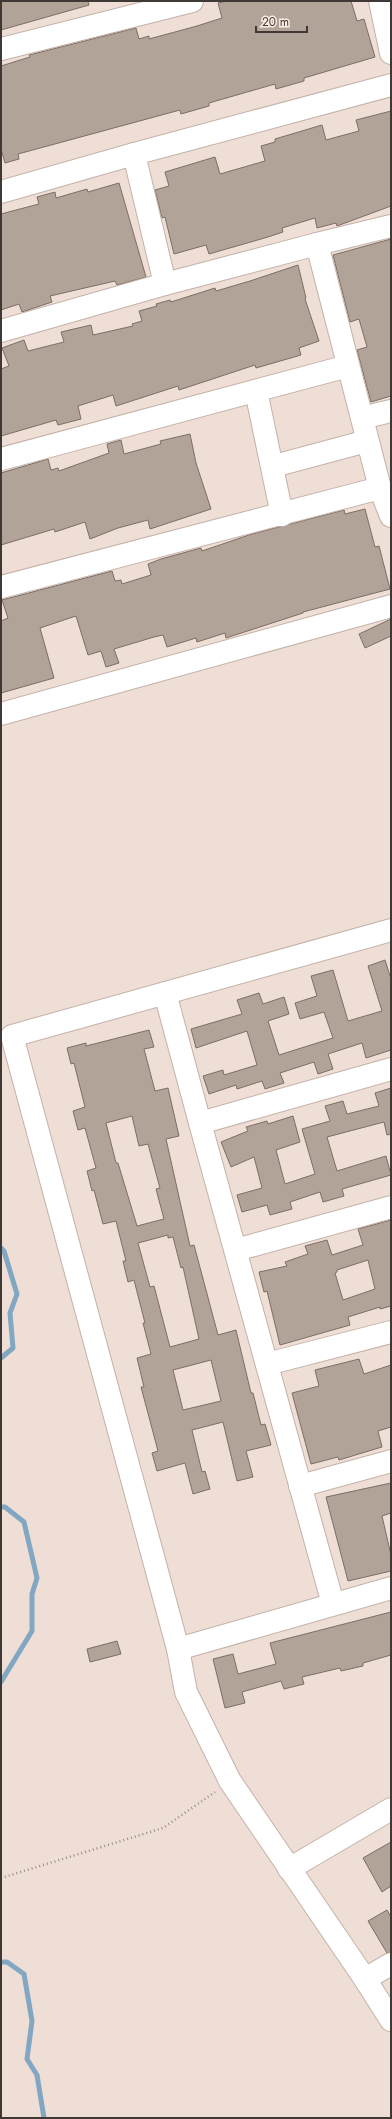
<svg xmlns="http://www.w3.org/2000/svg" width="392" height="2119" viewBox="0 0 392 2119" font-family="Jost,sans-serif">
	<rect width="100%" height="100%" fill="#efded5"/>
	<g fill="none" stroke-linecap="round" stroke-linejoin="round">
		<g stroke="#81a7c3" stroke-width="5">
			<polyline points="1,1248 4,1251 17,1294 10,1313 13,1348 1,1358"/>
			<polyline points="1,1507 5,1507 24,1522 37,1578 32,1594 32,1631 1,1682"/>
			<polyline points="1,1962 7,1962 24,1974 32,2021 27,2059 37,2075 44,2118"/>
		</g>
	</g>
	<g fill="#b2a399" stroke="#7c6e65" fill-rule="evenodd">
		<polygon points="1,1 88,1 89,5 1,30"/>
		<polygon points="227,1 351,1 357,21 364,19 375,57 304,78 304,81 276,89 275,84 209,103 209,106 181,114 180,110 18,154 19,159 5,163 1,149 1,66 30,57 29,55 136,28 139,39 149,36 149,39 197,26 222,18 218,3"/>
		<polygon points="391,111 391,206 337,226 336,223 317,228 315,218 282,228 283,232 268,237 209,254 206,245 174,254 165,217 162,218 155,190 169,186 165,172 215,157 220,174 265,161 261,146 275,142 275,139 322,125 326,140 359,131 356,120"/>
		<polygon points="119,183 146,277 117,285 115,281 50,296 52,302 22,312 19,304 1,310 1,214 39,204 37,197 55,192 56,198 87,189 88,192"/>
		<polygon points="391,239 391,396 371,402 357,350 367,347 359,319 350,322 333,255"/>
		<polygon points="298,265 306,298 305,299 319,341 299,348 301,355 256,368 255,365 179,390 178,386 116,406 113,395 78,406 81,419 58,425 56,420 1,436 1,369 9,366 2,348 24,340 28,351 64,342 61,332 91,325 93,335 133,326 132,324 142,321 139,311 157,306 156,304 170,300 171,302 215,288 216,291 250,281"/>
		<polygon points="190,434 196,463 211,509 150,529 148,520 118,528 90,539 85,522 55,532 54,529 1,545 1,473 48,459 51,470 58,468 59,471 109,453 107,444 121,440 124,454 161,444 160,441"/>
		<polygon points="365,509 375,547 379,546 390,589 303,612 303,613 226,638 225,633 197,642 196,638 167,647 163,635 154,637 114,649 119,663 106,667 101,651 88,655 76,616 40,628 54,678 1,693 1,621 8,618 2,600 112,571 115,581 121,580 122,584 151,575 148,564 161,559 201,548 202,551 252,534 344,510 345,514"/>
		<polygon points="391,619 391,636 365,648 359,634"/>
		<polygon points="385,960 391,979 391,1050 366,1058 362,1043 328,1054 333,1069 318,1074 314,1062 280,1073 284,1083 265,1089 262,1081 237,1089 236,1085 209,1094 203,1076 223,1070 224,1075 257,1065 247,1031 196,1048 191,1029 242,1014 237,1000 259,993 263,1004 284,997 289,1014 268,1021 279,1055 333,1038 324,1012 300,1019 295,1003 317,996 311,976 333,970 348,1021 382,1011 368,966"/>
		<path d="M149 1030 154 1047 144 1049 155 1091 168 1088 179 1136 166 1139 190 1246 194 1245 218 1335 236 1330 251 1393H253L261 1425 265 1424 271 1445 246 1451 253 1477 237 1481 223 1422 192 1430 202 1472 205 1471 210 1489 193 1494 185 1463 157 1471 152 1453 158 1451 141 1387H144L137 1358 151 1354 143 1323H145L134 1280 128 1282 123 1261H126L116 1221 103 1224 94 1190 92 1191 87 1171 96 1168 85 1128 78 1130 73 1111 85 1107 74 1063 71 1064 67 1048 86 1043V1046ZM132 1116 139 1146 148 1144 160 1188 156 1189 164 1219 137 1226 118 1163H116L106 1123ZM168 1235V1238L173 1237 181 1268 183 1267 199 1339 170 1347 154 1286 150 1287 138 1243ZM211 1360 221 1401 183 1410 173 1370Z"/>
		<polygon points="391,1088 391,1134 387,1135 384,1122 327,1137 337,1171 386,1156 391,1175 342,1189 344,1196 323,1202 320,1192 290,1202 292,1209 270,1215 267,1205 242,1212 237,1195 262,1188 254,1157 231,1167 221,1142 248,1131 246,1127 267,1121 268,1124 293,1116 300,1142 276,1150 285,1184 315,1174 302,1129 330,1121 325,1106 343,1101 347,1114 379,1106 375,1093"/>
		<path d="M391 1220V1306L380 1309V1307L348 1317 350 1325 280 1345 267 1291 264 1292 259 1272 287 1266 285 1262 308 1254 305 1246 327 1240 332 1255 363 1245 358 1229ZM368 1260 375 1289 343 1300 335 1273 337 1272V1270Z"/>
		<polygon points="359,1359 364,1374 391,1365 391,1427 378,1431 382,1447 339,1460 338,1457 311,1464 292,1393 319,1386 315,1370"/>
		<polygon points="391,1483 391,1513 382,1516 391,1555 391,1571 348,1581 326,1497"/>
		<polygon points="391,1612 391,1655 363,1663 363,1666 341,1671 340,1668 302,1677 304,1684 284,1689 281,1681 242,1692 245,1703 225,1708 213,1659 233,1654 238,1674 276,1664 270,1643"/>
		<polygon points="117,1641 121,1654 90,1662 87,1649"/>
		<polygon points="391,1842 391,1886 382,1892 363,1858"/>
		<polygon points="387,1910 391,1917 391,1952 387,1953 368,1921"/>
	</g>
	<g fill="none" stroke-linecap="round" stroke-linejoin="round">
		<g stroke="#c3b2a9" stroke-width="24">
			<g id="minor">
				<polyline points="380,1 391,53"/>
				<polyline points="1,49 192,1"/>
				<polyline points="134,154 165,284"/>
				<polyline points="1,192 134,154 391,85"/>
				<polyline points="391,226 317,244 380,488 391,516"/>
				<polyline points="1,331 165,284 317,244"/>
				<polyline points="256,391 282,515"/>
				<polyline points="362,418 391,411"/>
				<polyline points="1,459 348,366"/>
				<polyline points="274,466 367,441"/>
				<polyline points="1,587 380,488"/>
				<polyline points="1,714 391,606"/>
				<polyline points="391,930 12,1036 178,1649 391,1588"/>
				<polyline points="165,993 200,1123"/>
				<polyline points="236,1250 391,1207"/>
				<polyline points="267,1364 391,1332"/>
				<polyline points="300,1486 391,1461"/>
				<polyline points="333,1604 200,1123 391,1069"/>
				<polyline points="178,1649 186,1692 230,1781 365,1979"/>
				<polyline points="289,1869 391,1809"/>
				<polyline points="391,1964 365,1979 391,2020"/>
			</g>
		</g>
		<polyline stroke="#998d87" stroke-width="2.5" stroke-dasharray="1 3" stroke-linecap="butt" points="1,1878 163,1828 215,1792"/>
		<use href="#minor" stroke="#fff" stroke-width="22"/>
	</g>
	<rect width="392" height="2119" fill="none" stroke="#3f3835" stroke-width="4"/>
	<path d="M256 26v6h51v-6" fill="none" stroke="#3f3835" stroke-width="2"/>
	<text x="262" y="26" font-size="12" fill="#3f3835" stroke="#fdece2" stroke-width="3" paint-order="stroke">20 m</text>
</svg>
